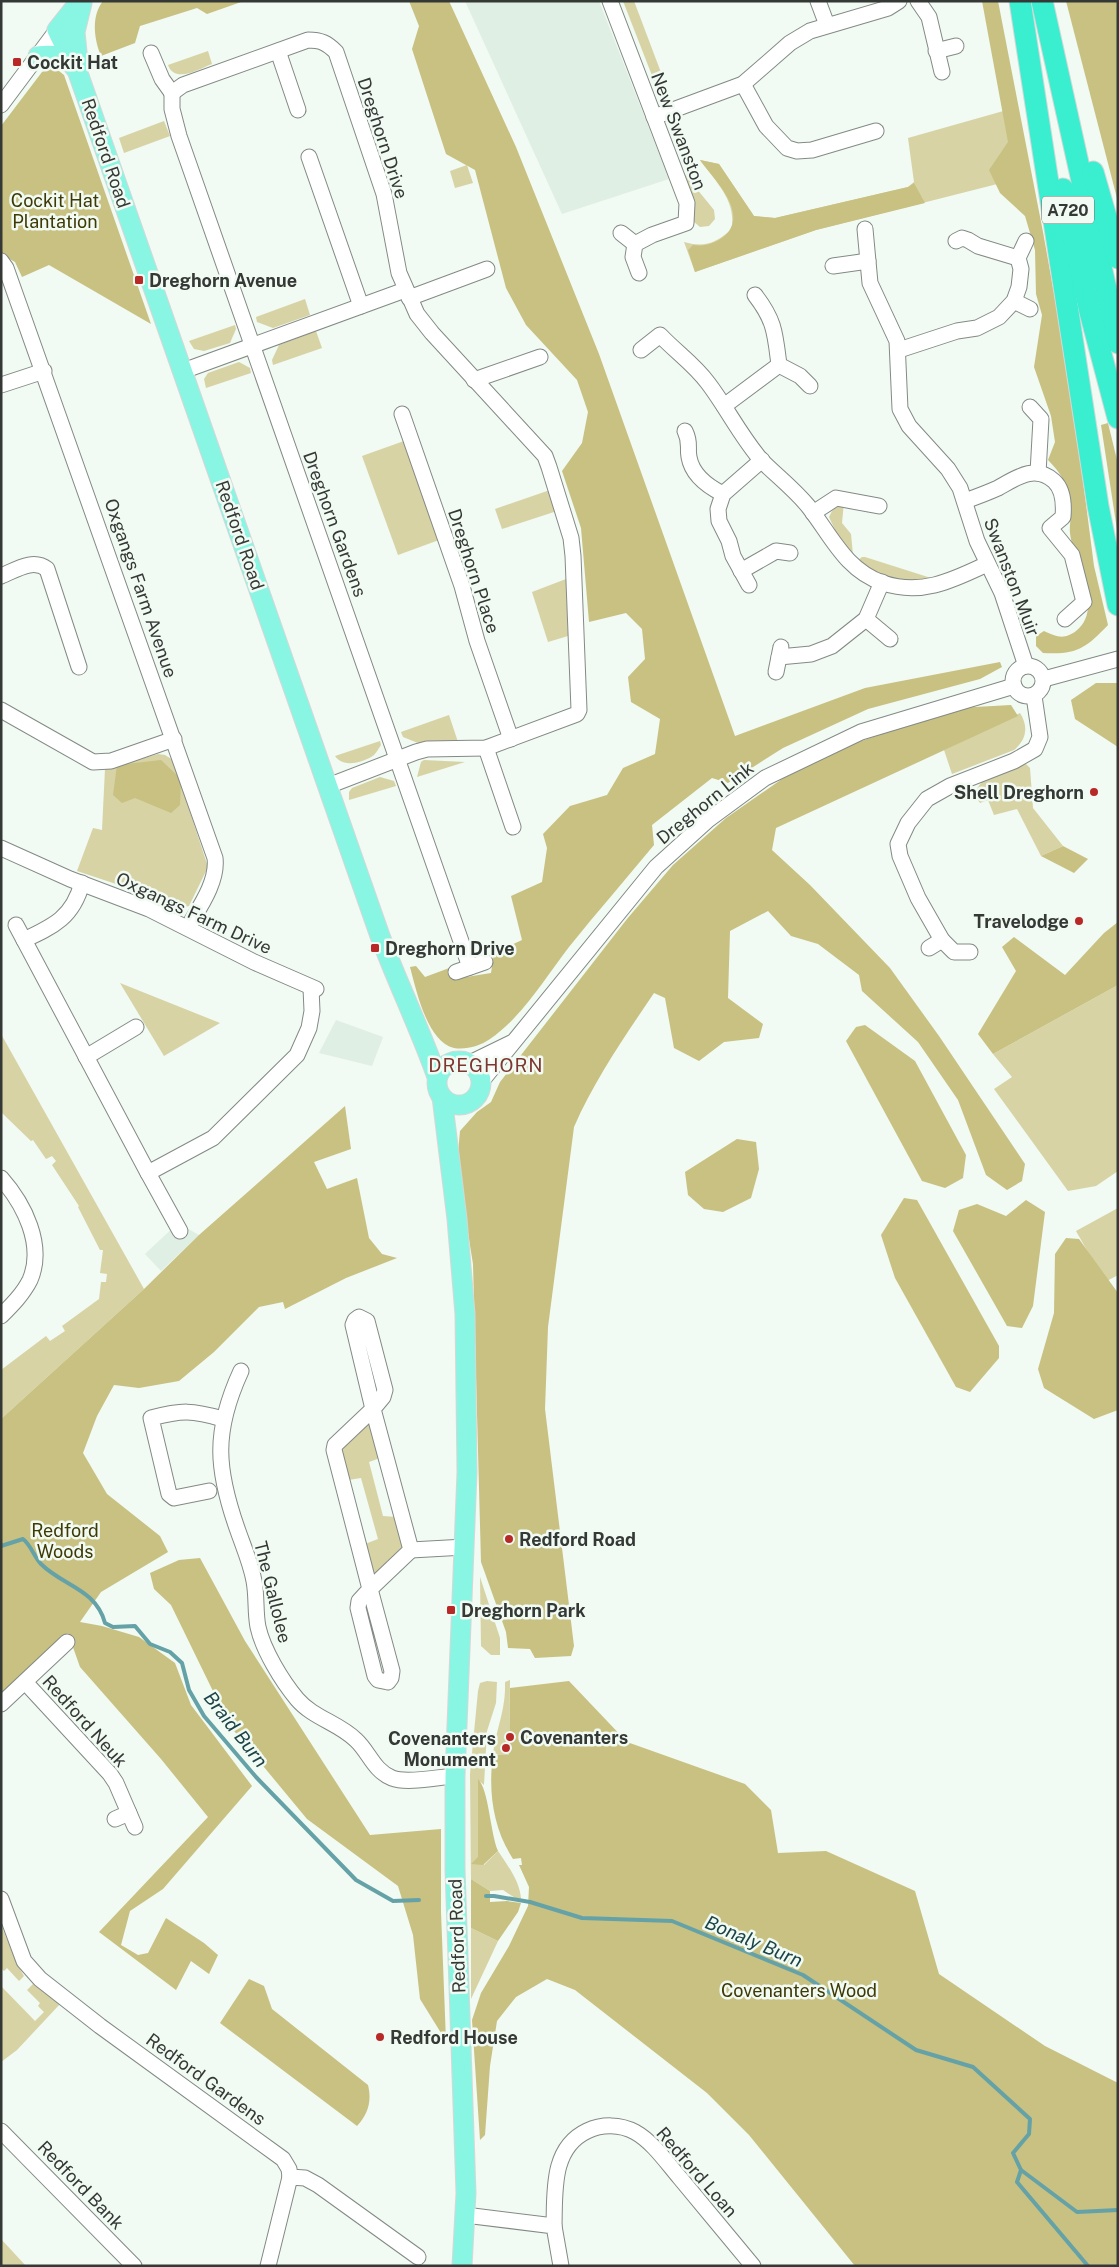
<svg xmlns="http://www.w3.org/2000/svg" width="1119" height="2267" viewBox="0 0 1119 2267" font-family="'Public Sans',sans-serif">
	<rect width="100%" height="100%" fill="#f1faf3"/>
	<g fill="#e0efe3">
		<polygon points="465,1 599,1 669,179 562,214"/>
		<polygon points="336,1020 383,1037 372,1066 319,1053"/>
		<polygon points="178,1223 199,1235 161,1271 145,1254"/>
	</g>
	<g fill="#d7d3a4">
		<polygon points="623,1 634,1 671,99 663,98 658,91"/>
		<path d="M208 51 212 64C199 69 175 84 168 65Z"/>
		<path d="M1014 108 1025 177 816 230 695 272 684 242C705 248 715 243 731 230 738 202 715 181 700 160L719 164 754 216 775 218 908 187 914 182 908 138Z"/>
		<polygon points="164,121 170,136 124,153 119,138"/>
		<polygon points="467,165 473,183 455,188 450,171"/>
		<polygon points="683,172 714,210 715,219 709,226 700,227 693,221 694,199"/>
		<polygon points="305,299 310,315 273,328 257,322 256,317"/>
		<polygon points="235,325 236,329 230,343 204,351 194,349 189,341"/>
		<polygon points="316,331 322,348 273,365 272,360 279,345"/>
		<polygon points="239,362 250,368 251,373 206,388 204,379 208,373"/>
		<polygon points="404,441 439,540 398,555 362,456"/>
		<polygon points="550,490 557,511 502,529 495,509"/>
		<polygon points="844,502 842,523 851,534 853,555 836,532 829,517 832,511 838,506 837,504"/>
		<path d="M862 557H865L931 578C905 590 879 574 857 561Z"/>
		<polygon points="566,579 568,636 548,642 532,592"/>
		<path d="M1020 713C1029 727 1026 740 1014 750L952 774 944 750Z"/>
		<polygon points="449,715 458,742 418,743 403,737 401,732"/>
		<path d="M380 741 381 745C379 748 376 753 374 755 363 763 343 768 335 756Z"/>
		<polygon points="158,754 165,755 173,760 208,867 189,906 175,910 128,888 77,871 93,828 102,830 105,769"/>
		<polygon points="424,760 465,762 417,777 421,762"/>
		<path d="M1026 764 1030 768 1033 808 1063 846 1041 856 1017 809 994 815 988 800 980 803 975 796C977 775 1008 770 1026 764Z"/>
		<polygon points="380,777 394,781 396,786 349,800 349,792 352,788"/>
		<polygon points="120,983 220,1023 164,1056"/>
		<polygon points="1118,985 1118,1171 1096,1186 1068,1191 994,1089 1012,1077 993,1054"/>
		<polygon points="1,1034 144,1289 1,1419 1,1370 46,1336 50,1341 65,1331 62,1326 99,1299 101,1282 106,1282 107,1274 100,1273 103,1250 100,1250 78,1207 79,1206 52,1165 56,1161 52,1156 46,1159 33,1140 31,1141 2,1113"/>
		<polygon points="1118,1208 1118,1275 1105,1282 1076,1231"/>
		<polygon points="371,1420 380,1458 369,1462 383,1516 396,1517 403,1546 376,1573 372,1571 365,1544 378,1539 361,1478 348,1480 340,1446"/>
		<polygon points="480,1577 500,1638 500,1655 491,1655 481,1646"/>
		<path d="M510 1680 509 1756 493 1755C496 1728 506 1711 505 1682Z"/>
		<path d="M487 1681 497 1682 496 1703 487 1731 484 1785 478 1780V1857L484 1865 498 1851C507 1865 520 1881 521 1899L515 1898 503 1890 490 1891 471 1879 470 1774 478 1691 480 1683Z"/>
		<polygon points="1,1925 17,1964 24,1976 19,1981 7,1968 4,1971 1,1968"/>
		<polygon points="471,1928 498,1941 471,1999"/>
		<polygon points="33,1984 60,2004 17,2050 1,2062 1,1986 35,2021 44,2012 38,2006 40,2003 27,1990"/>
		<polygon points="1,2239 26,2266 1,2265"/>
	</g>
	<g fill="#c8c181">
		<path d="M103 1H244L207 14 197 8 140 26 135 43 101 56C94 39 91 16 103 1Z"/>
		<path d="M409 1H449L516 147 599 354 735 736 865 688 1000 662 1002 667 980 679 868 709 783 748 728 783 712 778 652 825 654 845C626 879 597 912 569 947 545 978 523 1016 490 1039 480 1046 466 1050 454 1048 427 1042 416 989 410 967L416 966 425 977 452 967 460 978 491 973 494 953 522 940 511 896 542 882 547 848 543 834 570 806 607 795 623 768 655 754 660 719 631 702 628 677 645 659 642 629 626 613 589 622 581 528 562 471 582 443 588 412 577 380 526 325 506 288 475 170 446 154 412 49 419 26Z"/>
		<path d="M982 1H998L1043 232 1071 388 1094 566 1108 625C1086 648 1077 655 1043 653L1036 646V636L1044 631C1057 637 1064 640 1076 631 1105 608 1073 561 1070 533 1069 525 1072 515 1071 507 1070 487 1061 473 1048 460L1055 442 1051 416 1034 367 1042 315 1036 294 1035 250 1025 216 1000 193 989 170 1008 142Z"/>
		<polygon points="1066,1 1118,1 1118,202"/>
		<polygon points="54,67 64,75 151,324 49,265 22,277 15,262 1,254 1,126 42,72"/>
		<path d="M700 160 719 164 754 216 775 218 908 187 914 183 925 203 816 230 695 272 688 250 693 245C703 247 713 244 722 238 752 215 715 181 700 160Z"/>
		<polygon points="1108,423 1118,464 1118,536 1101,425"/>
		<polygon points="1096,683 1118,683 1118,747 1075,719 1071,700"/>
		<path d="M1011 705 1018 716 776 828 772 850 810 885 890 968 939 1036 1025 1164 1022 1181 1007 1190 986 1175 958 1100 918 1042 862 991 859 975 818 944 791 936 768 911 730 931 728 998 763 1024 759 1038 724 1042 699 1061 674 1048 665 998 654 993C625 1036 595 1079 574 1127L548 1327 545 1409 574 1646 571 1656 535 1658 530 1649 508 1648 506 1632 481 1562 473 1264 457 1164 460 1131 477 1112 491 1102 500 1082 627 919 673 865 726 818 782 779 847 746 957 708Z"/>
		<polygon points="161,760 181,779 180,805 171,813 135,798 122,803 113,795 117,765"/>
		<polygon points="1063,846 1088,859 1074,873 1041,856"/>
		<polygon points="1118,922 1118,985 993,1054 978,1034 1016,971 1002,947 1014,937 1065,975 1104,933"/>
		<polygon points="865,1025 915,1061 966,1155 963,1178 945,1188 922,1181 846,1041 856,1027"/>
		<polygon points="345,1106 351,1149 314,1162 327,1189 357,1178 369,1238 382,1254 397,1258 346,1278 285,1309 283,1302 259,1307 214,1352 179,1381 139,1388 114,1385 97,1416 83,1453 107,1494 160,1536 168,1552 101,1592 80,1622 102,1626 139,1637 175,1663 191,1705 252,1786 163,1889 130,1911 121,1945 138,1955 148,1953 166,1918 204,1943 218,1955 209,1974 191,1961 176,1990 99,1932 208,1817 161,1759 80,1667 68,1633 1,1695 1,1419 144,1289 199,1235"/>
		<polygon points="737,1139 756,1142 759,1169 751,1198 723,1212 704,1209 688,1195 685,1172"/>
		<polygon points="904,1198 917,1200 999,1346 999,1358 970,1392 956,1387 895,1278 881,1235"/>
		<polygon points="1026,1200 1045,1212 1033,1306 1022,1328 1007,1326 953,1231 959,1210 977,1204 1006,1216"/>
		<polygon points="1066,1238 1079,1239 1118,1293 1118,1410 1094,1419 1044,1388 1038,1369 1054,1313 1055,1254"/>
		<polygon points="200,1558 245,1641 370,1835 441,1829 441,1912 446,2041 420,1999 413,1935 398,1886 307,1819 230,1726 171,1605 154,1589 150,1573 179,1560"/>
		<path d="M569 1681 627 1742 745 1784 771 1810 778 1853 826 1851 915 1891 939 1974 1045 2046 1118 2083V2266H855L749 2135 707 2093 575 1990 547 1979 516 1997 497 2021 490 2066 485 2135 480 2140 472 2020 481 1993 509 1946 528 1906 529 1887 519 1865H522L521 1858 513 1859C493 1828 488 1792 493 1755H509L510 1688Z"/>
		<path d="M478 1779C489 1790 490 1832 498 1851L483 1865 471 1864 478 1857Z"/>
		<polygon points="471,1879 490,1891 490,1902 507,1901 521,1903 518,1912 498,1941 471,1928"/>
		<path d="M249 1979 264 1986 272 2009 368 2085C372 2101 368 2114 357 2126L220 2023Z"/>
	</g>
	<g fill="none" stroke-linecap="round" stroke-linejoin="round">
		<g stroke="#65a2a7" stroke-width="4">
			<path d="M1 1546 23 1539C31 1545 34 1557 41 1564 63 1586 96 1589 105 1623L113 1627 135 1626 150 1644 170 1652 182 1663 189 1690 204 1716 256 1777 356 1880 393 1901 419 1900"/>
			<polyline points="486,1896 494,1896 530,1902 582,1918 672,1921 803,1975 916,2050 973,2067 1030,2119 1029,2134 1013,2153 1021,2170 1017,2182 1088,2266"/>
			<polyline points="1021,2170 1077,2212 1118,2210"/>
		</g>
		<g stroke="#838a85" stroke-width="17">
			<g id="minor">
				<polyline points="610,1 687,203 686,223 652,235 635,244 633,257 639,273"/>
				<polyline points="818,1 827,25"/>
				<polyline points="918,1 929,17 942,72"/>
				<polyline points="278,51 298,110"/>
				<polyline points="936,51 956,46"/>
				<polyline points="151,53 162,79 172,93"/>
				<polyline points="743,84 766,126 787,148 797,151 812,150 876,131"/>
				<path d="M172 93 183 85 308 40C321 40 327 43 336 52L384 194 399 273 417 314 432 333 545 456 549 467 571 538 573 556 579 710 577 714 486 748 427 749 416 752 328 786"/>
				<polyline points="172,93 172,109 179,136 470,967"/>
				<polyline points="1,105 57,30"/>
				<polyline points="654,117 743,84 790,43 810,31 888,8 899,1"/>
				<polyline points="309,157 361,306"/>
				<polyline points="865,229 870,283 897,341 900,409 909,426 948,469 960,488 977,541 1002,593 1026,666"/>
				<polyline points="621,233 635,244"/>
				<polyline points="956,241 962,238 968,240 978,246 1018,258"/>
				<path d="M1 261 6 268 215 858C218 882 199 908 188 927"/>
				<polyline points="833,266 868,261"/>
				<polyline points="409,298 487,269"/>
				<polyline points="1014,301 1030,309"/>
				<path d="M641 350 660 335C676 352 694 364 708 383 727 408 741 437 762 461 777 476 794 489 808 506 831 535 845 570 883 583 922 596 953 580 987 564"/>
				<polyline points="899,350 957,331 977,328 999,317 1014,301 1019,287 1021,269 1018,258 1026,241"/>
				<polyline points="779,365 800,376 810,386"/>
				<polyline points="183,371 405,290"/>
				<polyline points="474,380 540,357"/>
				<polyline points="1,385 44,371"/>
				<path d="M724 406 779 365C775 333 775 321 755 295"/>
				<polyline points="1030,407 1041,419 1038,473"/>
				<polyline points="402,414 462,586 477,641 511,739"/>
				<path d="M685 431C691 443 687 446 689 457 692 475 709 487 723 494"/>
				<path d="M965 501C976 497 987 493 998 488 1016 478 1035 464 1054 481 1064 490 1064 505 1063 517L1050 528 1072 555 1084 602 1065 619"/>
				<polyline points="813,513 836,498 879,506"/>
				<polyline points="741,571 776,551 790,553"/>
				<path d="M1 576C16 570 33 558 47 569L79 667"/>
				<polyline points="749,585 733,556 729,541 719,521 718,509 723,494 762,460"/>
				<polyline points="866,619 890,639"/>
				<polyline points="779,657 811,654 832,646 866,619 882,582"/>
				<circle cx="1028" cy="681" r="15"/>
				<polyline points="776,672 781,647"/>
				<polyline points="1044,679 1118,659"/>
				<polyline points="1,710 93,762 111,761 174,739"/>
				<polyline points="486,748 513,827"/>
				<polyline points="1,848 70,879 149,909 254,962 316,989"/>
				<path d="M82 883C73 917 54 926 24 940L148 1173 213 1138 297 1055 309 1028 312 1011 311 988"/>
				<polyline points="16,925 24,940"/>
				<polyline points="929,948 942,940"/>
				<polyline points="970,952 954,952 942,940 918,898 900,856 898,844 908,823 927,799 950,786 1014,761 1035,749 1040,737 1034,696"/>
				<polyline points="456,972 485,962"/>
				<polyline points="86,1057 136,1027"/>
				<polyline points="470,1063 511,1043"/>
				<polyline points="481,1082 656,867 708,820 765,778 861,732 1014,686"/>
				<polyline points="148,1173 180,1231"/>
				<path d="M1 1178C24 1204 45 1245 30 1280 23 1294 12 1305 1 1316"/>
				<path d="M241 1371C213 1432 216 1469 238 1531 244 1548 251 1564 254 1581 257 1596 255 1612 258 1627 263 1650 282 1681 297 1699 313 1718 339 1723 356 1740 369 1752 374 1771 392 1778 407 1784 438 1777 455 1776"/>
				<path d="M209 1491 174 1498 169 1494 151 1418C182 1410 192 1410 223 1419"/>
				<polyline points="411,1550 465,1547"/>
				<polyline points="25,1682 110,1774 116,1783 135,1827"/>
				<polyline points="388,1682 378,1680 375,1676 358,1608 359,1601 370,1589 334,1450 335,1445 373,1409 353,1325 355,1320 359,1317 367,1321 385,1390 383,1397 373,1409 411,1550 370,1589 392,1671 391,1678 388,1682"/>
				<polyline points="1,1704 67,1642"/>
				<polyline points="115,1819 129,1813"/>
				<polyline points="1,1899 24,1961 40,1979 100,2026 283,2159 289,2169 290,2177 305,2178 318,2185 418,2257"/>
				<polyline points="1,2131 134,2266"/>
				<polyline points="465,2215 554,2226 561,2266"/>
				<path d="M554 2226C555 2192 551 2148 587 2131 602 2124 620 2124 635 2132 653 2142 667 2163 680 2178 704 2207 729 2237 753 2266"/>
				<polyline points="268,2266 290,2177"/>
			</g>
		</g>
		<g stroke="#d7d7d7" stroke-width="21">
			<g id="major">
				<path d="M80 1 57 30 78 73 380 936C398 984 420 1029 437 1077"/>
				<path d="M38 56C53 54 66 55 75 68"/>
				<polyline points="78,62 75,32 82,3"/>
				<circle cx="459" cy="1083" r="22"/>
				<polyline points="442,1097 457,1219 465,1314 467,1472 455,1776 455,1869 466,2193 462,2266"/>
			</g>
		</g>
		<g stroke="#d7d7d7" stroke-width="23">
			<g id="highway">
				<polyline points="1020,1 1098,506 1118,605"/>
				<polyline points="1042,1 1118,343"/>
				<polyline points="1093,172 1118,258"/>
				<polyline points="1063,189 1090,312 1118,418"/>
			</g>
		</g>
		<use href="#minor" stroke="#fff" stroke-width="15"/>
		<use href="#major" stroke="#89f5e3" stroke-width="19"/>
		<use href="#highway" stroke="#3aeed0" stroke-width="21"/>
	</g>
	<g fill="#b72826" stroke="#f1faf3" stroke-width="2">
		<rect x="12" y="57" width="10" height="10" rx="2.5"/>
		<rect x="134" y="275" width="10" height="10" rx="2.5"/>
		<circle cx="1094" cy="792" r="5"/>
		<circle cx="1079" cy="921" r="5"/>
		<rect x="370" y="943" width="10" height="10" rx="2.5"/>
		<circle cx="509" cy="1539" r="5"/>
		<rect x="446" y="1605" width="10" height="10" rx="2.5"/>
		<circle cx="510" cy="1737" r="5"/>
		<circle cx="506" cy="1748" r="5"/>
		<circle cx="380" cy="2037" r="5"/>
	</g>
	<g text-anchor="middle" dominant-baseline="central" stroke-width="5" stroke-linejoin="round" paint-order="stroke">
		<rect fill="#f1faf3" stroke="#6d736f" stroke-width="1" x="1042" y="196.5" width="52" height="27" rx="4"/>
		<g font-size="16" font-weight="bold" fill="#353936">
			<text x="1068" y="210">A720</text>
		</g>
		<g font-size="18" font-weight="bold" fill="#353936" stroke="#f1faf3" text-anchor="start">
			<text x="27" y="62">Cockit Hat</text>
			<text x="149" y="280">Dreghorn Avenue</text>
			<text x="1084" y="792" text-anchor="end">Shell Dreghorn</text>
			<text x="1069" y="921" text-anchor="end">Travelodge</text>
			<text x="385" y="948">Dreghorn Drive</text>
			<text x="519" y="1539">Redford Road</text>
			<text x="461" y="1610">Dreghorn Park</text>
			<text x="520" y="1737">Covenanters</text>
			<text x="496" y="1738" text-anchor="end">Covenanters<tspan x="496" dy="21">Monument</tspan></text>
			<text x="390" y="2037">Redford House</text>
		</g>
		<g font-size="18" fill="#353936" stroke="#f1faf3">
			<text transform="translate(679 131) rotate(69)">New Swanston</text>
			<text transform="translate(383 138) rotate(72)">Dreghorn Drive</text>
			<text transform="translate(106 153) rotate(71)">Redford Road</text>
			<text transform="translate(335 524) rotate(70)">Dreghorn Gardens</text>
			<text transform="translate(240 535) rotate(71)">Redford Road</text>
			<text transform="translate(474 571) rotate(72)">Dreghorn Place</text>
			<text transform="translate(1012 577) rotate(69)">Swanston Muir</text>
			<text transform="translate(141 588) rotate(71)">Oxgangs Farm Avenue</text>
			<text transform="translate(705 803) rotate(-39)">Dreghorn Link</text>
			<text transform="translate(194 913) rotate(25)">Oxgangs Farm Drive</text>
			<text transform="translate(273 1592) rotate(76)">The Gallolee</text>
			<text transform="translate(85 1721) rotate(48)">Redford Neuk</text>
			<text transform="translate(457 1936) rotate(-92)">Redford Road</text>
			<text transform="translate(206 2079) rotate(36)">Redford Gardens</text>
			<text transform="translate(697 2172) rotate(49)">Redford Loan</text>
			<text transform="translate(81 2185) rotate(46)">Redford Bank</text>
		</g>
		<g font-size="18" fill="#3f3904" stroke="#f1faf3">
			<text x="55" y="200">Cockit Hat<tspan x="55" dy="21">Plantation</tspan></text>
			<text x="65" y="1530">Redford<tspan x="65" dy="21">Woods</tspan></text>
			<text x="799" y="1990">Covenanters Wood</text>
		</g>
		<g font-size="19" letter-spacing="1" fill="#7d3630" stroke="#f1faf3">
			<text x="486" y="1065">DREGHORN</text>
		</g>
		<g font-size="19" font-style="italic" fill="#1c4448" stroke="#f1faf3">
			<text transform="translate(236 1729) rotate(52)">Braid Burn</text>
			<text transform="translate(754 1941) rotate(23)">Bonaly Burn</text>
		</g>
	</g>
	<rect width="1119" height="2267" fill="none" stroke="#353936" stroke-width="5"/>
</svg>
